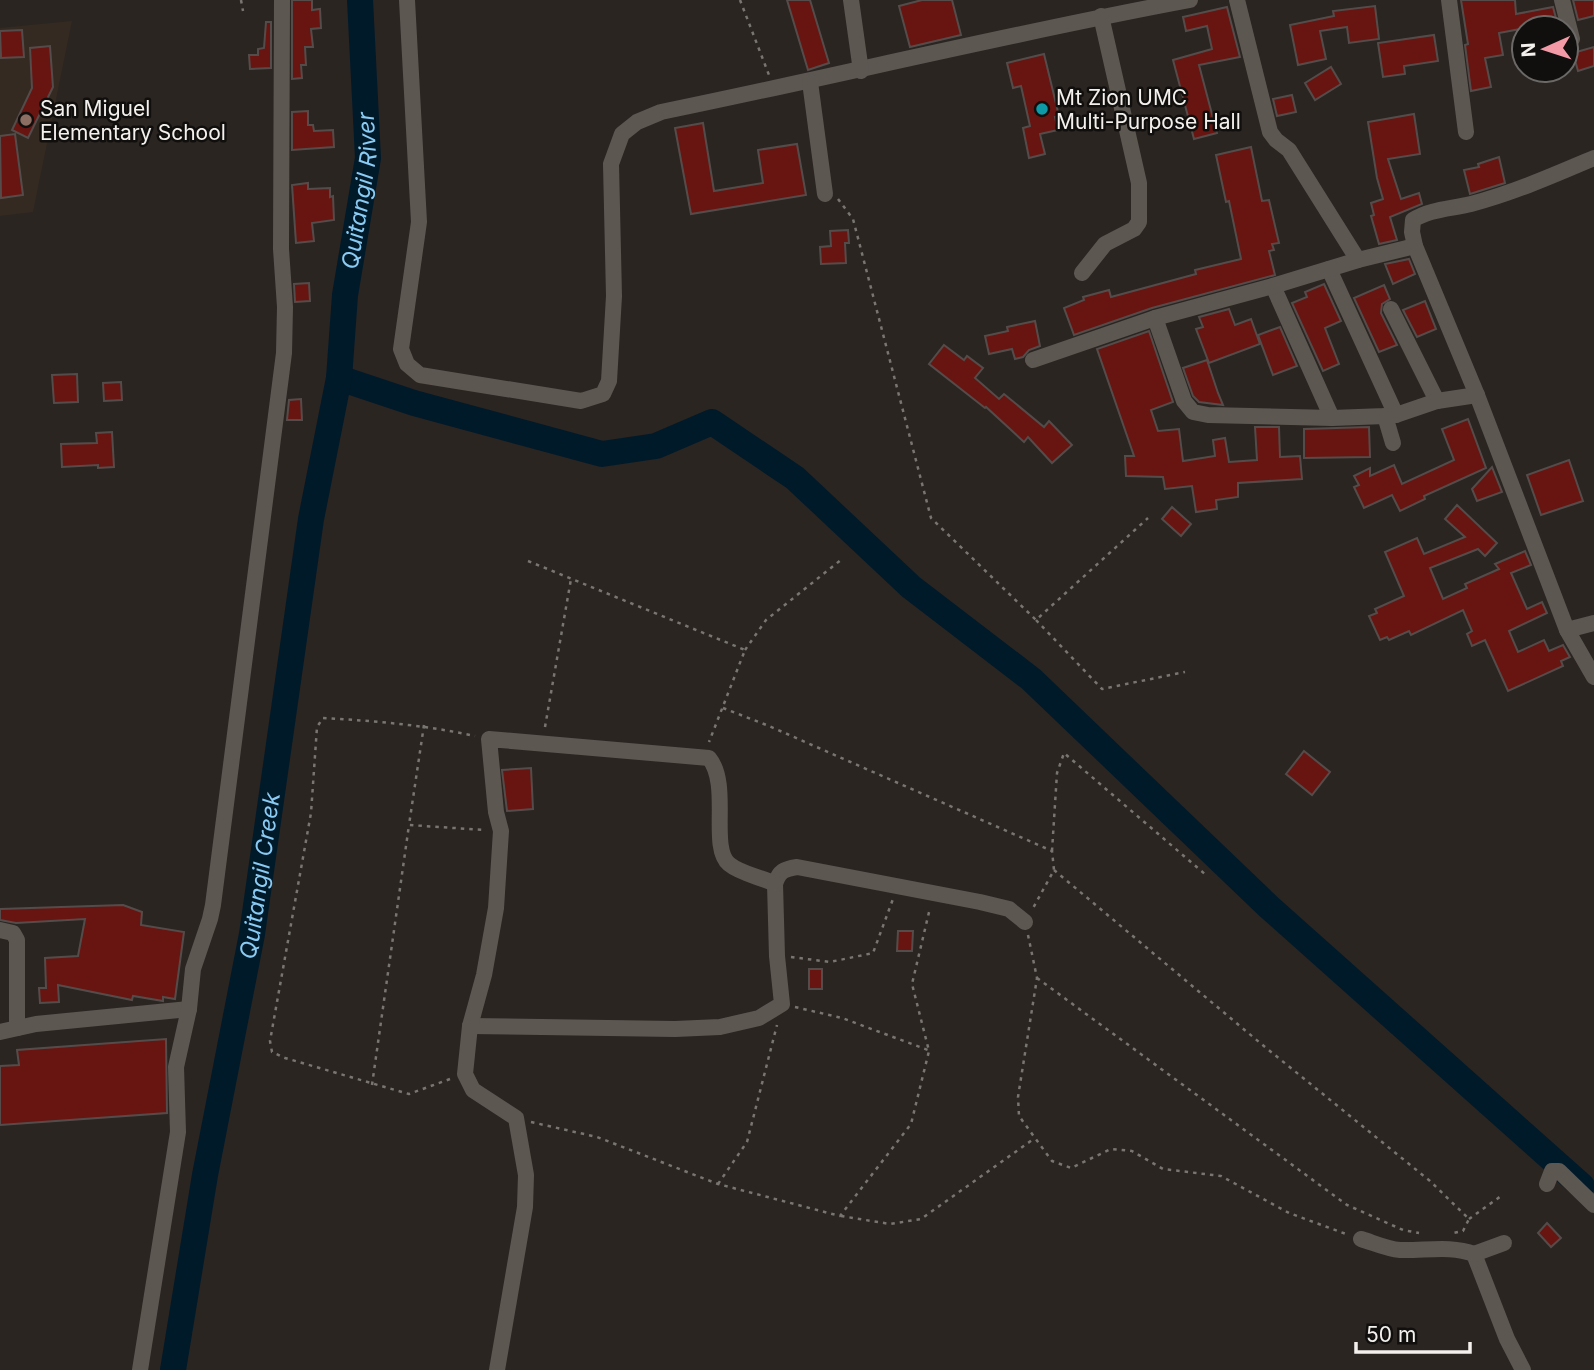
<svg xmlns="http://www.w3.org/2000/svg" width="1594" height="1370" viewBox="0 0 1594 1370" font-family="Inter,sans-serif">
	<rect width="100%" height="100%" fill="#2a2521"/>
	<polygon fill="#342a21" points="72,21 33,212 0,216 0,28"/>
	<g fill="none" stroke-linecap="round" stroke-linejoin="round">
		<g stroke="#001a2a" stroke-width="26">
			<polyline points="339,378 414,403 602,454 656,446 712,422 795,478 911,587 1031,679 1269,907 1582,1186"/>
			<path id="s1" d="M173 1370 205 1175 252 934 311 519 339 378 345 295 368 158 360 0"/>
		</g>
	</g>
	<g fill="#681511" stroke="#544c4a" stroke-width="2">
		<polygon points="292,0 312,0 312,10 320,9 321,28 311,29 313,47 305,47 306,65 301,65 302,78 292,79"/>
		<polygon points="787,0 810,0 829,63 808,70"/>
		<polygon points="922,0 952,0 961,35 910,47 899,6"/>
		<polygon points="1461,0 1515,0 1516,14 1553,7 1557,22 1499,33 1503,55 1485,58 1491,87 1471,91 1465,45 1468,44"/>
		<polygon points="1573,0 1594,0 1594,16 1578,20"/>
		<polygon points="1375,6 1379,39 1349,43 1347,27 1320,31 1326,59 1298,65 1290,25 1334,16 1333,11"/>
		<polygon points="1227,7 1240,57 1199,65 1217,133 1194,139 1173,60 1212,49 1207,26 1186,31 1183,17"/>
		<polygon points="266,22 271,22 271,68 250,69 249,55 258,55 258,49 264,48"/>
		<polygon points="22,30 24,57 1,58 0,31"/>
		<polygon points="1434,35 1438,61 1404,66 1405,74 1383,77 1378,43"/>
		<polygon points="50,46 53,87 28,138 12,130 32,88 30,48"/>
		<polygon points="1594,47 1594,66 1578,71 1573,53"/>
		<polygon points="1044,54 1059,116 1055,117 1058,130 1040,134 1045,154 1029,158 1023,128 1030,126 1021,86 1013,88 1007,63"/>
		<polygon points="1331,67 1341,84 1315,100 1305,83"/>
		<polygon points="1292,95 1296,112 1277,116 1273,99"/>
		<polygon points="308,111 308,125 313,125 314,131 333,130 334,147 292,150 292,112"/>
		<polygon points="1414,114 1420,154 1388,159 1401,199 1419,193 1422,204 1390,217 1397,240 1379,244 1371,216 1374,215 1371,203 1383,199 1377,178 1368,122"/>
		<polygon points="703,123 714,191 763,183 758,150 797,144 806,195 691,214 675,128"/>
		<polygon points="15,134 23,195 1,198 0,136"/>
		<polygon points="1251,147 1262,201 1269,200 1279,243 1272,244 1274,250 1269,251 1275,275 1152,308 1074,335 1064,308 1084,300 1083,297 1109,290 1111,297 1196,274 1195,270 1241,259 1229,201 1226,202 1216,155"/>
		<polygon points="1499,157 1505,183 1470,194 1464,170 1479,167 1478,164"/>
		<polygon points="308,183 308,189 330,188 330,197 333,196 334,220 312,223 314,241 296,243 292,185"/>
		<polygon points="848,230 849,243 845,243 846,263 821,264 820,247 831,246 830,231"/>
		<polygon points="1409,259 1415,274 1393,284 1385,264"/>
		<polygon points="309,283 310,301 295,302 294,284"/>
		<polygon points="1324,284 1341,321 1325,328 1339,364 1323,371 1292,303 1307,297 1305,292"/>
		<polygon points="1384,285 1390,299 1382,304 1381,313 1397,345 1379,352 1354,298"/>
		<polygon points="1425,301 1436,329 1417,337 1403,310"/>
		<polygon points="1229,309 1235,325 1251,319 1260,344 1209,363 1196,329 1203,327 1199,317"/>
		<polygon points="1035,321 1040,346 1029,350 1023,357 1015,359 1012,349 989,354 985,336 1008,331 1007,327"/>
		<polygon points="1280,327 1297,366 1273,375 1258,335"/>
		<polygon points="1149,331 1173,402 1151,410 1158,431 1179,429 1183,461 1215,456 1213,440 1225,438 1229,462 1257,460 1255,427 1279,427 1280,457 1300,456 1302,479 1238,483 1238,497 1216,500 1217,509 1196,512 1192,486 1165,489 1163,477 1126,476 1125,456 1134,456 1097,349"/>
		<polygon points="944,345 964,360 967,356 983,368 975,378 999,399 1004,394 1044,427 1049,421 1072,445 1052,463 1028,437 1024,442 986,407 985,408 929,364"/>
		<polygon points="1207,360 1218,393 1223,405 1199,402 1193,396 1183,368"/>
		<polygon points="77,374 78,402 54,403 52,375"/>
		<polygon points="121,382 122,400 104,401 103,383"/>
		<polygon points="301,399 302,420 287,420 289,400"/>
		<polygon points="1468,419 1486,468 1424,496 1425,499 1400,511 1392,495 1364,508 1354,487 1359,485 1354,476 1370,468 1370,476 1394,465 1402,484 1454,460 1442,429"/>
		<polygon points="1369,427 1370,457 1304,458 1304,429"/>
		<polygon points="112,432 114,467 98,468 98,465 62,467 61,444 97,443 96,433"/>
		<polygon points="1569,460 1583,501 1541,515 1527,475"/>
		<polygon points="1492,467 1502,492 1477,501 1472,489"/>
		<polygon points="1457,505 1497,543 1485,556 1478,549 1430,568 1443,599 1467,588 1465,584 1499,569 1495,564 1525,551 1531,565 1511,573 1527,609 1542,602 1547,613 1509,631 1518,652 1544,640 1549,651 1563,645 1570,657 1561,661 1563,666 1508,691 1485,640 1472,646 1467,634 1472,631 1463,610 1411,635 1409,631 1389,640 1387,637 1380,640 1369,616 1377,613 1375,609 1404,596 1385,552 1417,538 1424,554 1465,537 1445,519"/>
		<polygon points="1172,507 1191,524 1181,536 1162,519"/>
		<polygon points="1304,751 1330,772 1312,795 1286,774"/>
		<polygon points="531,768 533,809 507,811 502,770"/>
		<polygon points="123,905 142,912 141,925 184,932 175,999 163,997 163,1001 133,996 132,1000 58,985 59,1002 40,1003 39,988 46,988 45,958 78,956 85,919 16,923 0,920 0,909"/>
		<polygon points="898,931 913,931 912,951 897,951"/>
		<rect x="809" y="969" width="13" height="20"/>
		<polygon points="166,1039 167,1113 0,1125 0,1066 19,1065 17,1050"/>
		<polygon points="1547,1223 1561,1238 1551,1247 1538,1233"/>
	</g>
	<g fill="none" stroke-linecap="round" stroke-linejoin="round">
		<g stroke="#797571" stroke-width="2.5" stroke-dasharray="3.5 5" stroke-linecap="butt">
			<polyline points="241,0 243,11"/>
			<polyline points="740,0 769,75"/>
			<polyline points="838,199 853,219 931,518 1036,620 1148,518"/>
			<polyline points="528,561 745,650 709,742"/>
			<polyline points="1036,620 1102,689 1185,672"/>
			<polyline points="745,650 766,620 842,559"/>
			<polyline points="723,708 769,726 1052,851 1054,870 1032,910"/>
			<polyline points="424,725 409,825 484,830"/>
			<polyline points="545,727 571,579"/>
			<polyline points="1052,851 1057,773 1064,753 1206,875"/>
			<polyline points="1054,870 1265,1047 1430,1181 1469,1219 1463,1231 1453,1233"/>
			<polyline points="1028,935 1037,978 1018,1097 1019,1116 1035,1138 1052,1161 1071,1168 1111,1149 1132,1151 1163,1169 1221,1176 1289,1213 1346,1234"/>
			<polyline points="791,957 830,962 873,953 893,899"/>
			<polyline points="1037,978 1347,1205 1403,1230 1419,1233"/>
			<polyline points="795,1007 842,1018 928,1050"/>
			<path d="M450 1079 409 1094 285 1058 272 1052 270 1041 311 813 317 727 323 718C375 721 425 725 475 736"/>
			<polyline points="372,1085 409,825"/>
			<polyline points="531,1122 597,1137 718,1184 840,1216 911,1124 929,1051 912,984 930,908"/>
			<polyline points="718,1184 747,1142 777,1025"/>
			<polyline points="841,1216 890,1224 921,1219 1035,1138"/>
			<polyline points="1469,1219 1501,1196"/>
		</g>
		<g stroke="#5d5752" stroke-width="16">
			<path d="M407 0 419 222 401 349 407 364 420 375 581 401 603 394 609 381 614 296 611 164 622 134 637 122 661 112C837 76 1012 33 1190 0"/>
			<polyline points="851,0 861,71"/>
			<polyline points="1237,0 1270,132 1276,140 1289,150 1358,260"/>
			<polyline points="1449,0 1466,132"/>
			<polyline points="1562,0 1572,39"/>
			<polyline points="810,82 825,194"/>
			<path d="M1415 246 1412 232 1413 220C1430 209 1451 209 1471 204 1513 193 1554 175 1594 158"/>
			<polyline points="1329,269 1396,415"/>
			<polyline points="1082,273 1105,244 1134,229 1139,222 1139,183 1101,16"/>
			<polyline points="1273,286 1332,418"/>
			<polyline points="1391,309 1437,401"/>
			<polyline points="1155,318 1184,401 1193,412 1208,415 1332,418 1385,416 1396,415 1437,401 1477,395"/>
			<polyline points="1033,360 1155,318 1273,286 1358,260 1415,246 1477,395 1567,630 1594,677"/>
			<polyline points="1385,416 1393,443"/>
			<polyline points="1567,630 1594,623"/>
			<polyline points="0,930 13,933 17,940 17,1028"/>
			<path d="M470 1026 675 1029 720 1027 759 1018 782 1004 777 956 775 884C779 871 784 869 797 867L980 902 1009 909 1025 922"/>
			<polyline points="0,1032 36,1024 189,1009"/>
			<polyline points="1547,1184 1552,1171 1559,1171 1594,1205"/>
			<path d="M1361 1239C1374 1243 1387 1249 1400 1250 1424 1251 1451 1245 1474 1254L1507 1339 1523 1370"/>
			<polyline points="1474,1254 1504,1243"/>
			<polyline points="140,1370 178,1132 176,1067 189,1009 193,969 210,919 213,905 284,353 285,307 281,249 282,0"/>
			<path d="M497 1370 525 1207 526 1175 516 1118 473 1090 465 1074 470 1026 484 975 496 908 501 831 496 812 489 739 709 758C731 785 709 847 729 864 741 874 761 877 775 884"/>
		</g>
	</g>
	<circle fill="#0f9aa8" stroke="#110f0d" stroke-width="2.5" cx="1042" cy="109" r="7"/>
	<circle fill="#8d6e63" stroke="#110f0d" stroke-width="2.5" cx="26" cy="120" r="7"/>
	<g text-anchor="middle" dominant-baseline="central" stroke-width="5" stroke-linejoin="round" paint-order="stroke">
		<g font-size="21" fill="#f3f0ed" stroke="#110f0d" text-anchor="start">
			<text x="1056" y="97">Mt Zion UMC<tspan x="1056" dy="24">Multi-Purpose Hall</tspan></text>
			<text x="40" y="108">San Miguel<tspan x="40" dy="24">Elementary School</tspan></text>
		</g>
		<g font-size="23" font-style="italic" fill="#8acbf4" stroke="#110f0d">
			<text stroke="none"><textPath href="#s1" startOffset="1195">Quitangil River</textPath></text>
			<text stroke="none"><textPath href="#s1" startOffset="502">Quitangil Creek</textPath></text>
		</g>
	</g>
	<g transform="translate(1545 49) rotate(267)"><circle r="33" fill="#110f0d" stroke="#6b6967" stroke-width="2"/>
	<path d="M0-5L12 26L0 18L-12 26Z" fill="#f49aa7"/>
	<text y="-10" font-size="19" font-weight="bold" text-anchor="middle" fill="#f3f0ed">N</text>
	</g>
	<path d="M1356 1342v10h114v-10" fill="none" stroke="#f3f0ed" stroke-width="3.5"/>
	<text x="1366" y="1342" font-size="21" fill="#f3f0ed" stroke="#110f0d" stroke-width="5" paint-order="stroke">50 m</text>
</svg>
